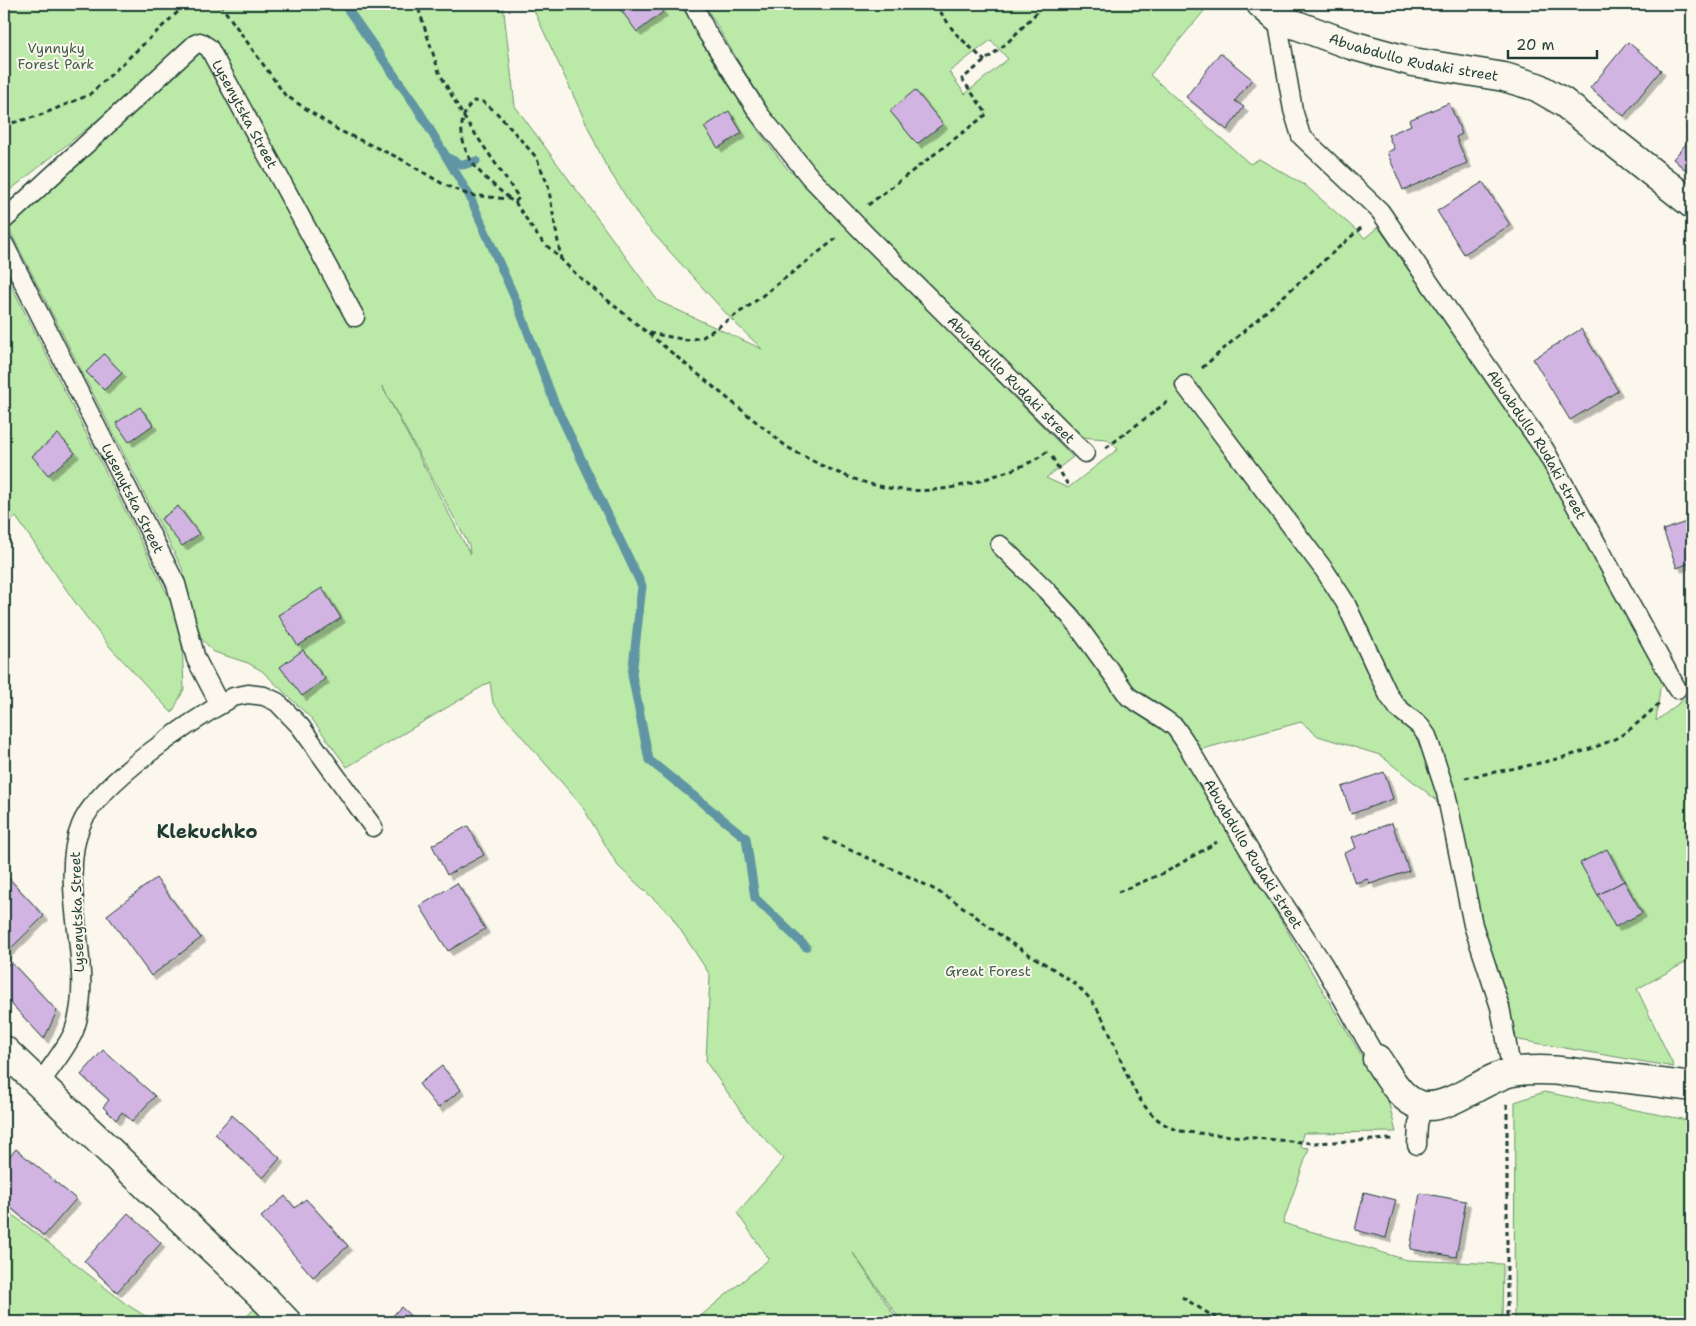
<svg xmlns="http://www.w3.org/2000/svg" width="1696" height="1326" viewBox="0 0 1696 1326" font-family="'Shantell Sans',sans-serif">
	<defs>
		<filter id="shadow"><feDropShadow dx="4.5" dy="4.5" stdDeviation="0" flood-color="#0004"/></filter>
	</defs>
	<rect width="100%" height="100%" fill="#fbf7ec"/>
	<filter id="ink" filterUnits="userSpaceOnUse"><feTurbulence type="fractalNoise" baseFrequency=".02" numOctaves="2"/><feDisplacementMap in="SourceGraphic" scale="10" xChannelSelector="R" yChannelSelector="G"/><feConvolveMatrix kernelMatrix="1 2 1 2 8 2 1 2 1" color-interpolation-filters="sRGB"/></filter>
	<g filter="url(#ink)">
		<g fill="#bbe9a7" stroke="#6d936e" fill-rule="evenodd">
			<path d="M4 4H503L515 106 658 301 762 349 733 321 641 220 605 164 531 4H680L759 132 790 172 808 162 768 111 704 4H1210L1150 75 1250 164 1259 159 1305 185 1365 238 1378 227 1538 453 1666 683 1660 688 1656 721 1692 693V959L1637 989 1674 1067 1513 1039 1500 974 1483 933 1467 855 1435 799 1380 755 1318 736 1301 722 1199 750 1170 734 1388 1100 1396 1132 1303 1133 1300 1147 1309 1148 1283 1223 1407 1260 1503 1264 1502 1322H902L853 1253 899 1322H699L697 1319 769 1259 737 1213 784 1159 747 1120 706 1062 710 975 670 914 618 866 582 806 493 703 490 682 347 767 312 719 262 671 248 663 214 652 199 636 182 568 10 231 9 225 200 48 350 327 363 317 239 84 208 35 189 40 114 107 4 195ZM991 40 1008 59 965 94 949 72ZM991 374 1038 398 1079 437 1107 439 1118 449 1068 488 1046 478 1073 457ZM382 386 469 545 470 554Z"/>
			<polygon points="4,271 178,615 182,641 184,689 172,713 109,646 77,605 16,517 4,526"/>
			<polygon points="1544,1092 1692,1121 1692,1322 1514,1322 1515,1102"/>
			<polygon points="4,1208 126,1304 155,1322 4,1322"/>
			<polygon points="254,1309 266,1322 241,1322"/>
		</g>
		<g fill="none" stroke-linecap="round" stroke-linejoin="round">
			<g stroke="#6196a4" stroke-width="9">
				<polyline points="344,4 416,106 469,195 517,303 554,402 642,586 632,675 649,760 746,838 755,898 806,947"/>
				<polyline points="448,158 463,165 476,161"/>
			</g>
		</g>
		<g fill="#d1b4e2" stroke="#1f3d34" filter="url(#shadow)">
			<polygon points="621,4 657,4 663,12 637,32 618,6"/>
			<polygon points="1628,42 1661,70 1624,116 1590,88"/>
			<polygon points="1220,53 1252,79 1235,101 1244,107 1227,130 1186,97"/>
			<polygon points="915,90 943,124 917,144 890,111"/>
			<polygon points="1449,103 1462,134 1456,137 1467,163 1403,190 1387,152 1394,149 1388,135 1411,125 1409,120"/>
			<polygon points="729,111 742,133 718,148 704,127"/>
			<polygon points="1692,137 1692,175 1673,159"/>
			<polygon points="1483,182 1510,225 1464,254 1437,211"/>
			<polygon points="1581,329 1618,391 1570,420 1533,359"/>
			<polygon points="104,354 122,373 104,390 86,372"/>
			<polygon points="140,407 153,425 129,442 116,423"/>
			<polygon points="58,434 75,453 48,475 32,456"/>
			<polygon points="178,506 199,534 182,546 161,519"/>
			<polygon points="1692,520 1692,562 1677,568 1663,530"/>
			<polygon points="322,588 341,618 298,646 278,615"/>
			<polygon points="303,650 325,679 302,696 280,667"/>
			<polygon points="1384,772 1393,799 1351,814 1342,787"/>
			<polygon points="1392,823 1409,871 1370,884 1368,879 1355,883 1344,853 1356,848 1352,837"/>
			<polygon points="468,826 484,855 447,875 432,845"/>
			<polygon points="1607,849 1624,881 1598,895 1580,863"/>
			<polygon points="4,873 44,916 4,955"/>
			<polygon points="156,878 201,938 151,976 107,915"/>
			<polygon points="1624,881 1642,913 1615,927 1598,895"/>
			<polygon points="457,883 485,929 448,951 420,906"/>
			<polygon points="11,962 57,1011 44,1039 4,996 4,969"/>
			<polygon points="103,1050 155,1096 132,1121 122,1112 116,1120 103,1107 109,1100 81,1075"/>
			<polygon points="442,1066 461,1090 438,1108 419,1084"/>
			<polygon points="232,1115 280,1158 263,1178 215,1134"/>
			<polygon points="16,1149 76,1199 44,1236 4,1202 4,1163"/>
			<polygon points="1364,1192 1396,1200 1386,1238 1355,1230"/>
			<polygon points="1420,1193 1466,1201 1456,1257 1410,1249"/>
			<polygon points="285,1196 295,1208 306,1199 348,1246 313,1277 261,1217"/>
			<polygon points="128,1213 161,1243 117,1292 84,1261"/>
			<polygon points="401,1307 417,1322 387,1322"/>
		</g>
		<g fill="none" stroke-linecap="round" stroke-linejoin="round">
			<g stroke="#1f3d34" stroke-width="21">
				<g id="lane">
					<path id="s1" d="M693 4 706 31 760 115 810 177 868 237 1085 453"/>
					<path id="s2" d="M1277 18 1293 110 1301 136 1380 211 1545 450 1677 689"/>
					<path id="s3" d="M4 220 195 44 200 42 209 48 355 317"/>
					<path id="s4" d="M4 244 176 584 196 659 220 705"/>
					<polyline points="1185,385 1325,571 1345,602 1389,696 1398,708 1420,726 1427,736 1446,793 1473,925 1500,1007 1512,1072"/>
					<path id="s5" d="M1000 545 1046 590 1071 617 1129 697 1164 719 1175 727 1184 740 1258 865 1323 964 1377 1059"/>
					<path d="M39 1085C49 1069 67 1048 74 1031 97 969 56 885 81 825 99 781 192 721 233 697L248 694 264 696 277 702 300 726 373 827"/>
					<polyline points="1417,1145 1418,1124 1423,1106"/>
				</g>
			</g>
			<g stroke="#1f3d34" stroke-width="31">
				<g id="street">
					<path id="s6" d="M1261 4 1277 18 1351 45 1413 62 1504 77 1537 87 1563 102 1692 204"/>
					<polyline points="4,1050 262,1296 287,1322"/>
					<path d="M1377 1059C1388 1075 1402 1104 1425 1106 1453 1108 1485 1077 1513 1072 1542 1067 1573 1072 1601 1076 1631 1079 1662 1083 1692 1087"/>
				</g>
			</g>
			<g stroke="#1f3d34" stroke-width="3" stroke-dasharray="5 4" stroke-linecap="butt">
				<polyline points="220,4 285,95 338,130 399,158 443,184 469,195 509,199 515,202 519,198 463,116 439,72 417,4"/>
				<polyline points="935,4 955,33 985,61"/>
				<polyline points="4,125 38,116 89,95 181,9 219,4"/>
				<path d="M509 198C496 187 481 176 472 162 460 144 456 116 474 101L483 102 496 112 536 157 548 185 561 259"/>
				<path d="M515 202 539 238 578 276 787 447C859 488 914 505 994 476 1014 469 1032 464 1049 450"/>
				<polyline points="868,205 987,114 962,79 1008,42 1045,4"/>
				<polyline points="649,333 687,340 703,337 749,306 837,238"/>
				<polyline points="1202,368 1362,227"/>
				<polyline points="1106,448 1167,402"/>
				<polyline points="1052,457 1069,487"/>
				<path d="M1465 778C1513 768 1565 761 1610 741 1629 733 1644 717 1659 704"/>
				<path d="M824 838C864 857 906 873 944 895 971 910 993 932 1019 948 1042 963 1072 977 1090 999 1123 1039 1126 1122 1186 1132L1313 1143 1393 1139"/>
				<polyline points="1118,892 1166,872 1217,842"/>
				<polyline points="1507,1104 1507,1322"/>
				<polyline points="1182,1297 1222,1322"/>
			</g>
			<use href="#lane" stroke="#fbf7ec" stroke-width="18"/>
			<use href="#street" stroke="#fbf7ec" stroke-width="28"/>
		</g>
	</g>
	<g text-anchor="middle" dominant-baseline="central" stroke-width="4" stroke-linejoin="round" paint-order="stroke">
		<g font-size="14" fill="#3e5f4b" stroke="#fbf7ec">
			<text x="56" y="48">Vynnyky<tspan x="56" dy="16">Forest Park</tspan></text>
			<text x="988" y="971">Great Forest</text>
		</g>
		<g font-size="14" fill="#1f3d34" stroke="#fbf7ec">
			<text stroke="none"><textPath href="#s6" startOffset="164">Abuabdullo Rudaki street</textPath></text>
			<text stroke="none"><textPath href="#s3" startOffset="351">Lysenytska Street</textPath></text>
			<text stroke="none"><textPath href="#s1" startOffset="495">Abuabdullo Rudaki street</textPath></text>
			<text stroke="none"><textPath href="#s2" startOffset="511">Abuabdullo Rudaki street</textPath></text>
			<text stroke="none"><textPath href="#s4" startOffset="285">Lysenytska Street</textPath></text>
			<text stroke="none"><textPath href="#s5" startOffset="404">Abuabdullo Rudaki street</textPath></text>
			<text transform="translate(77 912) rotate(-92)">Lysenytska Street</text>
		</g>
		<g font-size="19" font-weight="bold" fill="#1f3d34" stroke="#fbf7ec">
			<text x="207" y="831">Klekuchko</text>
		</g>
	</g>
	<rect width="1696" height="1326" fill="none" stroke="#fbf7ec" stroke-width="20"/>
	<rect x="10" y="10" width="1676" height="1306" fill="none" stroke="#1f3d34" stroke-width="2" filter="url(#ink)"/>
	<path d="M1508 50v8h89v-8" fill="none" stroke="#1f3d34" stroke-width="2.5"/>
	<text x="1516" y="50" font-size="15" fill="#1f3d34" stroke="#fbf7ec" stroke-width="4" paint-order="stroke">20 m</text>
</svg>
